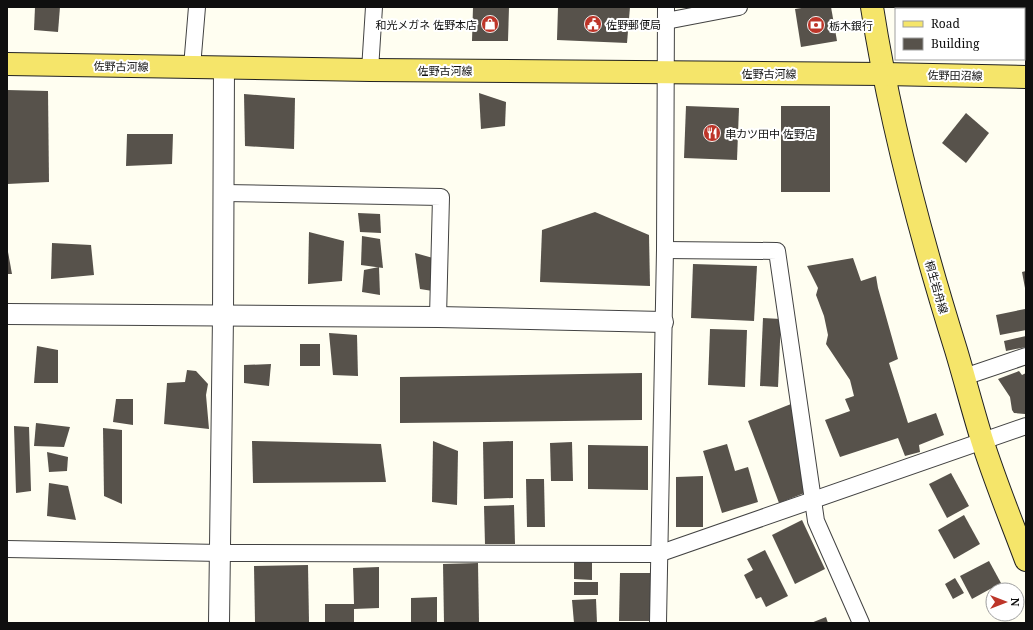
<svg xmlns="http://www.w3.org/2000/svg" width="1033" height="630" viewBox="0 0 1033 630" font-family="'Noto Serif','Noto Sans JP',serif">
	<rect width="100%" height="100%" fill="#fffef1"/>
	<g fill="#57524b">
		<polygon points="35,7 60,7 58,32 34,30"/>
		<polygon points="473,7 509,7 508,41 472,41"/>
		<polygon points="558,7 630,7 627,43 557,40"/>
		<polygon points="808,7 831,7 837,41 801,47 795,9"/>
		<polygon points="7,90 48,91 49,182 7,184"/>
		<polygon points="479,93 506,102 505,126 481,129"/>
		<polygon points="244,94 295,98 294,149 245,146"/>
		<polygon points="686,106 739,108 737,160 684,158"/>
		<rect x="781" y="106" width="49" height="86"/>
		<polygon points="966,113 989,133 966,163 942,143"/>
		<polygon points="127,134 173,134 172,164 126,166"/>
		<polygon points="595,212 649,235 650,286 540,282 542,230"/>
		<polygon points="358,213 380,214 381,233 360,232"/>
		<polygon points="309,232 344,241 342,281 308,284"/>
		<polygon points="362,236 380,239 383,268 361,265"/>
		<polygon points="52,243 91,245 94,275 51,279"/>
		<polygon points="7,252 8,252 12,274 7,274"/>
		<polygon points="415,253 433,258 439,292 420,289"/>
		<polygon points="853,258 861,281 876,276 878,288 898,359 889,363 908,423 936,413 944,435 919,445 920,452 905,456 898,438 840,457 825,420 850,411 845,399 854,396 850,380 826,344 828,335 824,316 816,295 818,288 807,266"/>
		<polygon points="693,264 757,266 754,321 691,318"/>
		<polygon points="379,267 380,295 362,292 364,270"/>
		<polygon points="1026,271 1026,288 1025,288 1022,272"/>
		<polygon points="1025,309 1026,330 1000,335 996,315"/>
		<polygon points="763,318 781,319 778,387 760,386"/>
		<polygon points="710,329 747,330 745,387 708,385"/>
		<polygon points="329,333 357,335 358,376 333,375"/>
		<polygon points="1026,336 1026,347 1006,351 1004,341"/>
		<rect x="300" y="344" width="20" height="22"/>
		<polygon points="37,346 58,350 58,383 34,383"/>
		<polygon points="271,364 269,386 244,383 244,365"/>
		<polygon points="187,370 196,371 208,384 206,395 209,429 164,424 167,383 185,382"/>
		<polygon points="1019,371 1022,375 1026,373 1025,414 1014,413 1012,410 1010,397 998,379"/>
		<polygon points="642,373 642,420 400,423 400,377"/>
		<polygon points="116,399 133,399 133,425 113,422"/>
		<polygon points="791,404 807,492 779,503 748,421"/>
		<polygon points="36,423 70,427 64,447 34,446"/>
		<polygon points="14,426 29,427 31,491 16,493"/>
		<polygon points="103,428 122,430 122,504 104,496"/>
		<polygon points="252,441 381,444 386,482 253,483"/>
		<polygon points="433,441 458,451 457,505 432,502"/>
		<polygon points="513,441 513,498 484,499 483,442"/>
		<polygon points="572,442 573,481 551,481 550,443"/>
		<polygon points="727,444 735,471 748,467 758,502 722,513 703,451"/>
		<polygon points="588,445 648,446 648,490 588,489"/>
		<polygon points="47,452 68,457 67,471 49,472"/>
		<polygon points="951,473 969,506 947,518 929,484"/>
		<polygon points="703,476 703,527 676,527 676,477"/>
		<polygon points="526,479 544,479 545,527 527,527"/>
		<polygon points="49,483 68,486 76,520 47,516"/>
		<polygon points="514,505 515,544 485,544 484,506"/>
		<polygon points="964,515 980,544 954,559 938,530"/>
		<polygon points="802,520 825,569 795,584 772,535"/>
		<polygon points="765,550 788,596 766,607 761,597 756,599 744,575 753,570 747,559"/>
		<polygon points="574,560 592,560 592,580 574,579"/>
		<polygon points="989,561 1001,583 972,599 960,576"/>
		<polygon points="478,563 479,623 444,623 443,564"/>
		<polygon points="308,565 309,622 255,622 254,566"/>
		<polygon points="379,567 379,608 354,609 354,623 325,623 325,604 354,604 353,568"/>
		<polygon points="620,573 652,573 651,621 619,621"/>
		<polygon points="955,578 964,593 953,599 945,584"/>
		<rect x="574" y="582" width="24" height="13"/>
		<polygon points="437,597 437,623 411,623 411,598"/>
		<polygon points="596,599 597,623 574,623 572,600"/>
		<polygon points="826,617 828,623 811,623"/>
	</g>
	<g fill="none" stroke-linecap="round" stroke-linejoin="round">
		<g stroke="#424242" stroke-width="18">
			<g id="minor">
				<polyline points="666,21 739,7"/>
				<polyline points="192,67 197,7"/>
				<polyline points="370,70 374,7"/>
				<polyline points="224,193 441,197 438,317"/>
				<polyline points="665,250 777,251 816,521 861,623"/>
				<polyline points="964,377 1026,356"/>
				<polyline points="7,549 221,553 658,554 1026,426"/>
				<polyline points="658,623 665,250 666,7"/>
			</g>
		</g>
		<g stroke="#424242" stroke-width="22">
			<g id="tertiary">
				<polyline points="7,314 438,317 663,322"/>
				<polyline points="219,623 223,316 224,67"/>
			</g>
		</g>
		<g stroke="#202020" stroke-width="24">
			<g id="primary">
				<path d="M872 7C890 123 921 238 956 350 965 380 973 411 982 440 995 481 1011 520 1026 560"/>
				<polyline points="7,64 370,70 884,74 1026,77"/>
			</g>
		</g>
		<use href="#minor" stroke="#fff" stroke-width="16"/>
		<use href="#tertiary" stroke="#fff" stroke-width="20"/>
		<use href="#primary" stroke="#f5e56a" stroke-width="22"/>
	</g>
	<defs>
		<g id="shop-disc" transform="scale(0.9)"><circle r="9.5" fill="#bd3529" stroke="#fff"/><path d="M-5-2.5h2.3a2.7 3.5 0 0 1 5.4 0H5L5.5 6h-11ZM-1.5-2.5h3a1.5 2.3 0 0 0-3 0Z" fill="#fff"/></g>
		<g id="civic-disc" transform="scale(0.9)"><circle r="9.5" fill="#bd3529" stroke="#fff"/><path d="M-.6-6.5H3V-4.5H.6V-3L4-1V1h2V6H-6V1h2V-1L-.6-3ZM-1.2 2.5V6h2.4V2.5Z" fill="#fff"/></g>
		<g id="bank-disc" transform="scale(0.9)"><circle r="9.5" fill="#bd3529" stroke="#fff"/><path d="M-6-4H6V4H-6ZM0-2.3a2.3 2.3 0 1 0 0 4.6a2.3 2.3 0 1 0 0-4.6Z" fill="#fff"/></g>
		<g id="restaurant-disc" transform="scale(0.9)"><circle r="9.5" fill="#bd3529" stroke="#fff"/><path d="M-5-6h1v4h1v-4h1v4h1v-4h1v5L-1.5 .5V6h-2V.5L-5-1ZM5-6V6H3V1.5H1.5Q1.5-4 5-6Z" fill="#fff"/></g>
	</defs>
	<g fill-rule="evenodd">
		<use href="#shop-disc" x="490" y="24"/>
		<use href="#civic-disc" x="593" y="24"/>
		<use href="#bank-disc" x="816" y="25"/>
		<use href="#restaurant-disc" x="712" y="133"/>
	</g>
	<g text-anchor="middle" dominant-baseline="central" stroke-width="4" stroke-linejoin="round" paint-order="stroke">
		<g font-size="11" fill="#0f0f0f" stroke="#fff" text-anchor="start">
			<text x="477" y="24" text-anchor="end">和光メガネ 佐野本店</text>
			<text x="606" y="24">佐野郵便局</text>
			<text x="829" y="25">栃木銀行</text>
			<text x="725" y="133">串カツ田中 佐野店</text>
		</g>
		<g font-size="11" fill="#0f0f0f" stroke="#fff">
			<text transform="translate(121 66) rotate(1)">佐野古河線</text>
			<text x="445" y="70">佐野古河線</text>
			<text x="769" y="73">佐野古河線</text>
			<text transform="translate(955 75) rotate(1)">佐野田沼線</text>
			<text transform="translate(937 287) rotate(74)">桐生岩舟線</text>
		</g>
	</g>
	<rect width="1033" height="630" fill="none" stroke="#0f0f0f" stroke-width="16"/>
	<rect x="895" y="8" width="130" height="52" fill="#ffffff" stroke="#9f9f9f"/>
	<rect x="903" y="21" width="20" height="6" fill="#f5e56a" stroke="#9f9f9f"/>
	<text x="931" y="28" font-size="12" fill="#0f0f0f">Road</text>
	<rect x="903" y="38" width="20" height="12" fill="#57524b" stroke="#9f9f9f"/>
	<text x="931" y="48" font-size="12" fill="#0f0f0f">Building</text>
	<g transform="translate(1005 602) rotate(90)"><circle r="19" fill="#ffffff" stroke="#9f9f9f"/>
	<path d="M0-3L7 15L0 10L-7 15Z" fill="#bd3529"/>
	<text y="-6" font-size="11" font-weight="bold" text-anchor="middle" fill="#0f0f0f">N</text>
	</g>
</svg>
